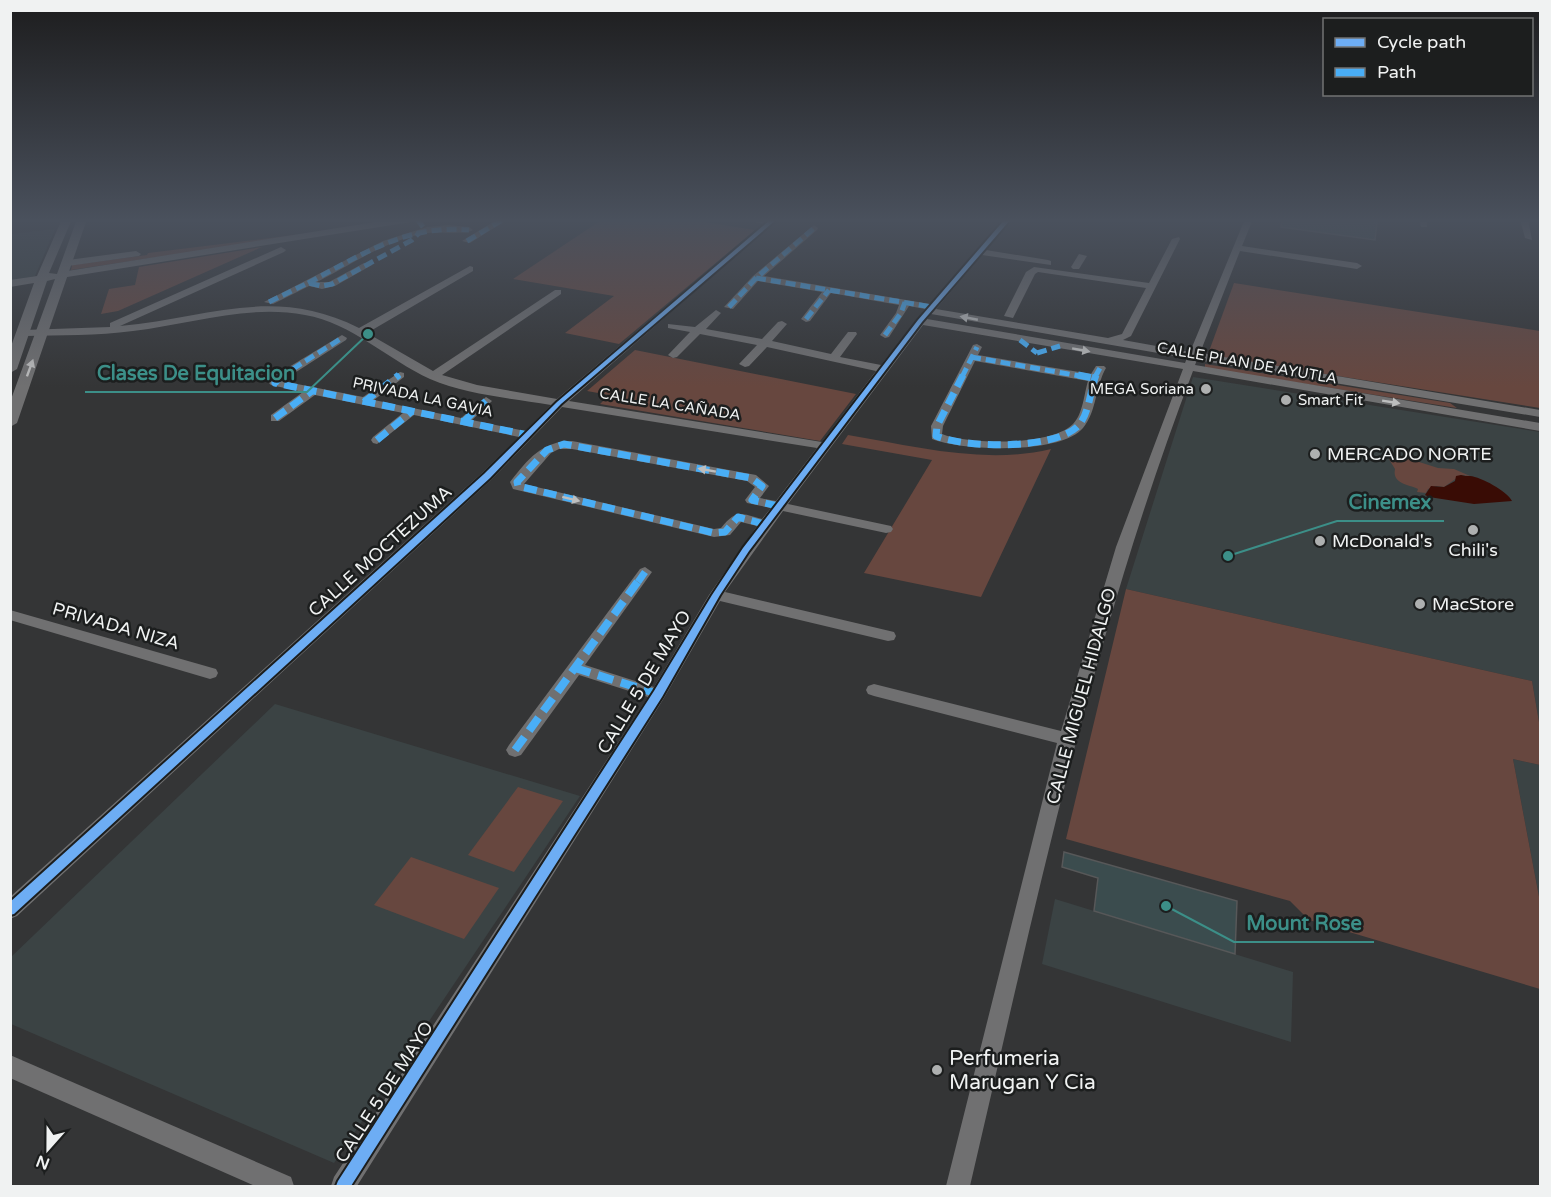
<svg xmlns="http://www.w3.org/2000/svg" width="1551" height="1197" viewBox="0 0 1551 1197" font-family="'Varela Round',sans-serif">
	<rect width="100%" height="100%" fill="#343536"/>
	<g fill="#3b4344">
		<polygon points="55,229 35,276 11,281 11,234"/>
		<polygon points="1193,377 1540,432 1540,728 1532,681 1126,589"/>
		<polygon points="275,704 580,796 334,1163 11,1024 11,957"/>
		<polygon points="1513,759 1540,765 1540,902"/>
		<polygon points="1055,899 1293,972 1291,1042 1042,964"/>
	</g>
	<g fill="#67473f">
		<polygon points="603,219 685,219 755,230 619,344 565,333 614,296 513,279"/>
		<polygon points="358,227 71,270 72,265 147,255 148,253"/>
		<polygon points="262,247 118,311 101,314 109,289 135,285 139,267"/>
		<polygon points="1234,283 1540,331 1540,408 1211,356 1208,354"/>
		<polygon points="635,350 856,394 820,441 600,404 609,395 587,391"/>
		<polygon points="1205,364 1450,403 1457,408 1205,368"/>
		<path d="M848 435C915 446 984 465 1051 449L981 597 864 573 932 460 842 444Z"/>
		<path d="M1387 456 1413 460 1438 468 1454 469 1470 476 1461 475 1444 487 1436 486 1428 489 1426 493 1417 492 1418 489C1408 484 1392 484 1395 469Z"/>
		<polygon points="1126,589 1532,681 1540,728 1540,765 1513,759 1540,902 1540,989 1309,920 1290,901 1066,839"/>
		<polygon points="518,787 563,801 514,872 468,855"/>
		<polygon points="411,857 499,888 464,939 374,905"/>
	</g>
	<path fill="#390c05" d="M1461 475C1464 476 1467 476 1470 476 1481 477 1507 491 1512 501L1474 504 1429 497 1425 495 1431 486 1444 487 1455 481 1456 476Z"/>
	<g fill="#3b4c4e" stroke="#575859" stroke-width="1.5">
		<polygon points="1282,219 1355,219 1377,222 1375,240 1281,227"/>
		<polygon points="1064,852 1237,901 1235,954 1094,911 1098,878 1062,867"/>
	</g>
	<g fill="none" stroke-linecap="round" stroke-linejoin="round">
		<g fill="#707071" fill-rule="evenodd">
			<polygon points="394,219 415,219 411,222 61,278 56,275 61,272"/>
			<polygon points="498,219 508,219 470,243 462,241"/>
			<path d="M743 219H778L569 401 822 442 876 371 767 347 749 366 745 367 739 364 757 345 700 334 677 357 673 358 668 355 690 332 668 328V324L695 327 716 310 721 313 706 329 762 339 778 322 782 321 787 324 772 341 831 354 848 332H856L857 334 840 357 881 365 925 309 909 306 889 337 885 338 880 335 896 313 899 305 831 293 810 321 806 322 801 319 822 292 758 281 733 309 724 307 753 276 814 225 818 228 817 230 764 276 930 304 1003 219H1012L986 250 1048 260 1051 261V265L982 255 936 309 1108 338 1122 334 1146 288 1038 272 1035 274 1013 318 1004 316 1026 272 1034 267 1149 283 1172 239 1179 237 1180 239 1131 336 1123 340 1190 352 1245 219H1253L1242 246 1357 263 1362 266 1357 269 1240 251 1200 353 1540 410V417L1197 360 1195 365 1540 423V431L1193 371C1091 638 1035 908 970 1186H946L1057 743 874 696 868 694 866 690 868 686 874 684 1061 731 1116 547 1183 369 923 325 788 504 891 526 893 529 891 532 886 533 783 511 725 592 894 632 896 636 894 640 888 641 720 601 664 698 357 1186H331L334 1177 648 697 579 675 521 755 515 757 509 755 506 750 509 745 640 569 645 567 652 572 585 665 654 687 709 595 757 526 741 522 730 535 714 537 513 489 510 482C528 459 542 441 572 441L756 475 769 486 760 498 776 501 817 448 562 407 492 479 17 916 10 919V897L482 473 519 437 414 415 377 444 373 443 371 440 373 437 403 413 315 395 279 421H271V415L303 392 271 385 269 383 274 376 342 335 347 338 346 340 282 381 363 397 400 372 404 373V377L374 400 461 418 486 397 492 401 472 420 525 431 551 405C511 398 467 395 430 379 388 360 352 323 305 315 248 304 190 324 133 331 97 336 60 335 24 336L19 333 24 330 110 327V323L281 247 286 250 284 252 120 326C208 318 273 285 359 328L470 266 473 267V271L367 333 433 371 555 290H561V294L442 375 477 385 557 399 763 224ZM931 314 1187 358 1185 363 927 319ZM559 449H572L747 481 755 487 745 500 747 503 771 508 762 519C739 513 737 509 721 528L714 529 524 484 551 453Z"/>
			<polygon points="1419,219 1427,219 1427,227 1421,227"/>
			<polygon points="1520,219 1528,219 1532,240 1525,238"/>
			<path d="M448 225 469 227 473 230C466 235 439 231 428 233 388 239 352 264 317 282H329L364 263 372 265 335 286 322 289 309 286 273 304 264 302 383 241 427 227Z"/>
			<polygon points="136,251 141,254 139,256 68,266 63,263 68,260"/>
			<polygon points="1079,254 1087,256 1079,269 1073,269 1071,267"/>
			<path d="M977 344 982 347 978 355 1091 374 1096 366H1104L1106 368C1095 387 1097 411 1083 428 1060 455 962 451 932 439L931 426 973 345ZM975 361 1088 381C1084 394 1083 414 1073 424 1052 446 969 445 942 434L943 426Z"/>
			<polygon points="10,610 216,669 218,673 216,677 210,679 10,620"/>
			<polygon points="10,1055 291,1177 294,1186 255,1186 10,1078"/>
		</g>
		<polygon fill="#707071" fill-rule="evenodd" points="62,219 72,219 49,273 57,274 77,219 87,219 17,423 10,427 10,402 55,279 47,281 17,369 10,373 10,349 34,283 10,287 10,280 37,276"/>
		<g stroke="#49aef6" stroke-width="5" stroke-dasharray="10 5" stroke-linecap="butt">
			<polyline points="417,219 426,231"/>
			<polyline points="467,241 504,219"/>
			<polyline points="756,278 932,307"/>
			<path d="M308 283C361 255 407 224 469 230"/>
			<polyline points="269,302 308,283 322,286 332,284 412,240 420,232"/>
			<polyline points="729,307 756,278 814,228"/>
			<polyline points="806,319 829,290"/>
			<polyline points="885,335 901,313 905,302"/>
			<polyline points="1020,340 1037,353"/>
			<polyline points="1037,353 1060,346"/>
			<polyline points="971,357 1086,377"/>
			<polyline points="280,377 342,338"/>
			<polyline points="397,377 400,375"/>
			<polyline points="962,377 977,347"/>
			<polyline points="1095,377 1100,368"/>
		</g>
		<g stroke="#49aef6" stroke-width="7" stroke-dasharray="13 7" stroke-linecap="butt">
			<polyline points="282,375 275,383 528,435"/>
			<path d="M963 375 937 426 936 436C965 448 1052 450 1077 427 1089 416 1090 391 1096 375"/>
			<polyline points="1078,375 1093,378"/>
			<polyline points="364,402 399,375"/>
			<polyline points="275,418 312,391"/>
			<polyline points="463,422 486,401"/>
			<polyline points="377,440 411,412"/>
			<polyline points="764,524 738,517 725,532 714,533 518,486 517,482 547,450 564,444 751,478 762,486 752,500 778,506"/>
			<polyline points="638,582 645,572"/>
		</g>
		<g stroke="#49aef6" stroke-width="8" stroke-dasharray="16 8" stroke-linecap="butt">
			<polyline points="575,668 658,694"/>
			<polyline points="515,750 639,580"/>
		</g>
		<g stroke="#1c1e1e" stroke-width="4">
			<g id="cycleway">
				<polygon points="771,219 777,219 561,404 490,478 14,914 10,915 10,902 484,474 557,402"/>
				<polygon points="1005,219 1011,219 922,322 749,551 720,595 662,697 351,1186 336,1186 338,1181 654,691 712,595 743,548 918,320"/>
			</g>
		</g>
		<use href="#cycleway" fill="#6dadf4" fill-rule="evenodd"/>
	</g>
	<defs><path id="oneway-solid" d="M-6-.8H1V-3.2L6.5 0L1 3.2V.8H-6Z" transform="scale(1.5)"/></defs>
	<g fill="#bdbebe">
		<use href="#oneway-solid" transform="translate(969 318) rotate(-169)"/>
		<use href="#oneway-solid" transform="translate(1081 350) rotate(10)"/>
		<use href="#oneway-solid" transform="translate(30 368) rotate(-70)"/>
		<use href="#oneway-solid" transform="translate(1391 402) rotate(9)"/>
		<use href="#oneway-solid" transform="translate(707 470) rotate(-170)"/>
		<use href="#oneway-solid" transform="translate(571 499) rotate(14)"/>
	</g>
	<linearGradient id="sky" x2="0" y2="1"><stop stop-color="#1d1d1e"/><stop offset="0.57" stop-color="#4a515d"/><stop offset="1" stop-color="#4a515d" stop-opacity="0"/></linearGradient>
	<rect width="1551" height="387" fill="url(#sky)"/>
	<g fill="#aeb0b0" stroke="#1c1e1e" stroke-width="2">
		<circle cx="1206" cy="389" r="6"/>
		<circle cx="1286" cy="400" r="6"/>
		<circle cx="1315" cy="454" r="6"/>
		<circle cx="1473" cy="530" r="6"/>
		<circle cx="1320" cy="541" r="6"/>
		<circle cx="1420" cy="604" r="6"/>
		<circle cx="937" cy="1070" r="6"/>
	</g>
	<g text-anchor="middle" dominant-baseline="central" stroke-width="5" stroke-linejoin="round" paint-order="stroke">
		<g font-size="15" fill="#f0f2f2" stroke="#1c1e1e">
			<text transform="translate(1247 363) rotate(10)">CALLE PLAN DE AYUTLA</text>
			<text transform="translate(423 397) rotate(12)">PRIVADA LA GAVIA</text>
			<text transform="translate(670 404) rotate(9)">CALLE LA CAÑADA</text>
		</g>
		<g font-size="15" fill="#f0f2f2" stroke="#1c1e1e" text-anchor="end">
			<text x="1194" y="389">MEGA Soriana</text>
			<text x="1298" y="400" text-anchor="start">Smart Fit</text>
		</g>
		<g font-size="18" fill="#f0f2f2" stroke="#1c1e1e" text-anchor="start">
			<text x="1327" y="454">MERCADO NORTE</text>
			<text x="1332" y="541">McDonald's</text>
			<text x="1473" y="550" text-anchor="middle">Chili's</text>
			<text x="1432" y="604">MacStore</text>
		</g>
		<g font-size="18" fill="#f0f2f2" stroke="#1c1e1e">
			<text transform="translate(380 551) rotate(-42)">CALLE MOCTEZUMA</text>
			<text transform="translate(116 626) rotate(16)">PRIVADA NIZA</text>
			<text transform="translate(644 682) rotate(-59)">CALLE 5 DE MAYO</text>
			<text transform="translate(1081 696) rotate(-75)">CALLE MIGUEL HIDALGO</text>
			<text transform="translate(384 1092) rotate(-57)">CALLE 5 DE MAYO</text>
		</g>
		<g font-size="21" fill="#f0f2f2" stroke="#1c1e1e" text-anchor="start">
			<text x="949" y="1058">Perfumeria<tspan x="949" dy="24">Marugan Y Cia</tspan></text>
		</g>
	</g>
	<path fill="none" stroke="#3c8f88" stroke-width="2" d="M368 334L307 392H85M1228 556L1337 521H1444M1166 906L1234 942H1374"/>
	<g fill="#3c8f88" stroke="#1c1e1e" stroke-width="2">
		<circle cx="368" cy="334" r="6"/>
		<circle cx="1228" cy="556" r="6"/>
		<circle cx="1166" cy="906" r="6"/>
	</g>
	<g font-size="20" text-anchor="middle" font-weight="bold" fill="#3c8f88" stroke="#1c1e1e" stroke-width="5" stroke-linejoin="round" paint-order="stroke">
		<text x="196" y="380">Clases De Equitacion</text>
		<text x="1390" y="509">Cinemex</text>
		<text x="1304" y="930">Mount Rose</text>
	</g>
	<rect width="1551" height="1197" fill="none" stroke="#f0f2f2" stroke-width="24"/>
	<rect x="1323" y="18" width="210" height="78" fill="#1c1e1e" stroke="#717373" stroke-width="1.5"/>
	<rect x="1335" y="38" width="30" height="9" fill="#6dadf4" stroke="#717373" stroke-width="1.5"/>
	<text x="1377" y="48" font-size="18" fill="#f0f2f2">Cycle path</text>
	<rect x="1335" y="68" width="30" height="9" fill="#49aef6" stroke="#717373" stroke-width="1.5"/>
	<text x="1377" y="78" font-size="18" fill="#f0f2f2">Path</text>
	<g transform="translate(48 1149) rotate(201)" stroke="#1c1e1e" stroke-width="4.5" paint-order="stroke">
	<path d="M0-4.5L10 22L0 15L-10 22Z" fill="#f0f2f2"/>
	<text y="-9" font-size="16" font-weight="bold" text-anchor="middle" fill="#f0f2f2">N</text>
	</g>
</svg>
